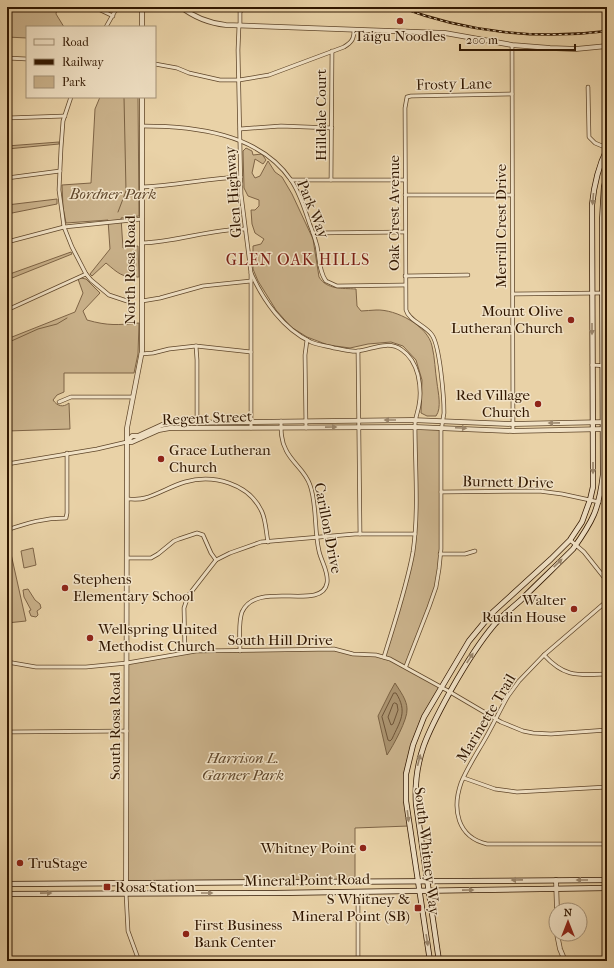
<svg xmlns="http://www.w3.org/2000/svg" width="614" height="968" viewBox="0 0 614 968" font-family="'IM FELL French Canon',serif">
	<rect width="100%" height="100%" fill="#e9d2a7"/>
	<filter id="stains"><feTurbulence type="fractalNoise" baseFrequency=".005" numOctaves="4"/><feColorMatrix values="0 0 0 0 .2 0 0 0 0 .09 0 0 0 0 .02 0 0 0 .5 -.17"/></filter>
	<radialGradient id="worn" r=".72"><stop offset=".6" stop-color="#630" stop-opacity="0"/><stop offset="1" stop-color="#630" stop-opacity=".3"/></radialGradient>
	<g fill="#cab28b" stroke="#7e6446">
		<polygon points="7,7 57,7 56,14 64,27 27,27 27,38 7,37"/>
		<path d="M100 97H138L139 216 121 218 123 248 138 246 139 277C122 278 118 273 106 263L92 276 90 274 110 249 108 220 66 223 63 207 62 185 91 183 95 109Z"/>
		<polygon points="59,142 59,144 7,149 7,146"/>
		<path d="M246 148 252 151 253 155 262 154 266 160 263 164 255 159 252 173 255 178 260 176 268 161 275 172 282 177 292 194 313 239 319 277C327 290 342 288 356 289L357 306 361 311C366 311 371 310 376 310 396 309 428 326 432 346 435 358 435 371 437 383 438 392 442 408 436 416H427L421 413 422 380 416 360 403 346 391 342 368 344 350 348 328 345 307 337 291 327 276 310 258 281 253 269V246L261 244 264 239 255 233 252 224 251 210H255L259 206V200L248 196 244 188 243 151Z"/>
		<polygon points="57,199 57,204 7,214 7,205"/>
		<polygon points="71,252 72,254 7,280 7,275"/>
		<path d="M81 278 86 279 100 293 83 311 87 320C108 326 118 325 139 323L138 354 134 373H64V392L57 395 53 400C57 406 63 408 69 403L70 429 7 431V339L75 312 83 293 78 279Z"/>
		<polygon points="415,427 442,427 441,549 436,587 406,666 442,687 415,737 406,774 409,826 355,828 355,882 126,883 127,663 184,652 334,649 353,654 384,657 411,560 415,526"/>
		<polygon points="7,536 26,621 7,623"/>
		<polygon points="33,548 36,565 24,568 21,551"/>
		<polygon points="28,589 35,600 40,604 41,608 37,611 38,615 36,617 31,616 29,611 31,610 24,597 23,590"/>
	</g>
	<path fill="#aa926e" stroke="#7a6142" d="M395 683C400 691 407 700 407 709 408 719 393 746 387 755L378 716 390 692Z"/>
	<g fill="none" stroke-linecap="round" stroke-linejoin="round">
		<g stroke="#6e5437" stroke-width="1">
			<path d="M394 693H396C408 712 400 721 392 739L390 741 388 740 382 717Z"/>
			<polygon points="395,703 397,704 398,710 393,724 391,725 388,717 393,704"/>
		</g>
		<g stroke="#7a6142" stroke-width="1">
			<polyline points="118,212 126,191 124,97"/>
			<polyline points="7,343 38,329 57,324 67,318"/>
		</g>
		<g stroke="#5f462a" stroke-width="4.5">
			<g id="minor">
				<polyline points="94,7 113,16"/>
				<polyline points="239,25 238,50 241,194 251,273 251,428"/>
				<polyline points="240,25 240,12 244,7"/>
				<polyline points="106,27 115,11 120,7"/>
				<polyline points="512,45 513,431"/>
				<polyline points="7,58 27,59"/>
				<path d="M155 64 177 68 189 73 220 80H239L269 75 344 47C352 42 354 39 354 30"/>
				<polyline points="588,87 589,137 595,143 607,148"/>
				<polyline points="71,97 63,121 61,148 59,190 64,227 72,247 86,274 91,280 109,295 127,301"/>
				<polyline points="7,118 65,116"/>
				<path d="M142 126C194 126 259 133 291 180 300 193 305 210 310 225 313 232 315 239 317 246 319 256 319 272 326 281L337 286 405 285"/>
				<polyline points="240,129 281,126 332,128"/>
				<polyline points="7,178 60,171"/>
				<polyline points="291,180 405,180"/>
				<polyline points="331,180 332,51"/>
				<path d="M142 187C175 186 208 178 241 177"/>
				<polyline points="405,195 512,195"/>
				<polyline points="313,233 405,232"/>
				<polyline points="7,242 64,227 142,219"/>
				<path d="M142 243C177 242 210 229 245 229"/>
				<path d="M251 273C263 300 283 329 311 342 318 345 327 346 334 348 342 349 351 352 358 351 373 349 388 340 402 350 411 356 415 364 418 375 420 384 421 395 419 405 418 412 415 418 415 425 415 467 419 511 413 552 407 586 394 624 384 657"/>
				<polyline points="405,276 468,275"/>
				<polyline points="513,294 602,293"/>
				<polyline points="142,301 160,298 203,286 251,281"/>
				<polyline points="7,310 86,274"/>
				<polyline points="196,346 197,360 197,424"/>
				<polyline points="358,351 360,534"/>
				<polyline points="141,354 153,353 169,349 196,346 251,352"/>
				<polyline points="592,365 607,366"/>
				<polyline points="59,402 71,397 133,397"/>
				<polyline points="306,428 305,355 307,340"/>
				<polyline points="7,464 97,449 127,442"/>
				<polyline points="441,492 539,491 562,494 599,502"/>
				<path d="M127 499C133 499 139 500 145 498 159 494 171 486 185 482 213 474 249 483 262 512 266 521 266 532 268 542"/>
				<path d="M7 530C27 523 44 518 66 518L67 513V453"/>
				<polyline points="570,540 584,552 607,581"/>
				<polyline points="440,554 465,554 475,551"/>
				<polyline points="127,558 151,558 158,554 174,541 179,539 197,533 203,535 211,553 216,560"/>
				<path d="M607 601 544 655 519 681 508 696C500 710 493 725 485 739 477 753 467 768 461 783 452 809 457 837 487 844H607"/>
				<path d="M240 651C240 639 238 623 242 612 257 579 322 612 327 583 329 572 321 561 319 551 314 530 317 504 310 485 305 470 292 463 286 450 281 441 281 431 281 421"/>
				<polyline points="185,652 184,608 188,596 216,560 230,553 261,542 355,534 415,534"/>
				<path d="M544 655C565 678 578 675 607 674"/>
				<polyline points="7,662 36,667 86,667 127,663 196,651 334,649 353,654 376,655 390,659 450,692 501,722 523,731 533,733 551,734 607,730"/>
				<path d="M406 666 429 607 436 587 439 569 441 549V431C442 425 443 419 444 413 444 398 440 346 432 335 425 325 409 321 406 310L405 108 407 97 411 96 512 94"/>
				<polyline points="7,732 127,731"/>
				<polyline points="464,778 495,789 517,792 607,787"/>
				<polyline points="358,892 358,961"/>
				<polyline points="126,893 128,931 139,961"/>
			</g>
		</g>
		<g stroke="#5f462a" stroke-width="5.5">
			<g id="tertiary">
				<path d="M181 7C195 18 208 23 226 25L445 33 512 45 550 48 576 49 607 46"/>
				<polyline points="142,27 142,7"/>
				<polyline points="127,442 132,436 138,436 162,425 172,423 412,420 513,424 607,422"/>
				<polyline points="127,442 132,442 159,430 170,428 415,427 513,431 607,429"/>
				<polyline points="556,880 557,910"/>
				<polyline points="126,893 127,428 142,351 142,97"/>
				<polyline points="557,934 560,949 565,961"/>
			</g>
		</g>
		<g stroke="#311700" stroke-width="6">
			<g id="secondary">
				<polyline points="7,884 607,880"/>
				<polyline points="7,894 275,893 607,888"/>
				<path d="M430 961 406 801V774L413 745 424 717 469 641 492 613 551 559 570 540 582 522 590 500 593 487V468L592 205C594 185 598 167 607 149"/>
				<path d="M439 961 416 804C413 758 429 730 451 690 464 667 477 645 494 625 502 616 512 608 521 600 538 583 556 566 573 549 593 521 599 509 603 475L602 222 604 187 607 175"/>
			</g>
		</g>
		<use href="#minor" stroke="#f1e2c6" stroke-width="3"/>
		<use href="#tertiary" stroke="#f1e2c6" stroke-width="4"/>
		<use href="#secondary" stroke="#f1e2c6" stroke-width="4.5"/>
		<g stroke="#311700" stroke-width="2.5">
			<path id="rail" d="M400 7C465 32 538 40 607 31"/>
		</g>
		<use href="#rail" stroke="#f1e2c6" stroke-width="1" stroke-dasharray="3" stroke-linecap="butt"/>
	</g>
	<defs><path id="oneway-solid" d="M-6-.8H1V-3.2L6.5 0L1 3.2V.8H-6Z"/></defs>
	<g fill="#9b876d">
		<use href="#oneway-solid" transform="translate(593 199) rotate(95)"/>
		<use href="#oneway-solid" transform="translate(592 329) rotate(90)"/>
		<use href="#oneway-solid" transform="translate(390 420) rotate(180)"/>
		<use href="#oneway-solid" transform="translate(554 423) rotate(179)"/>
		<use href="#oneway-solid" transform="translate(331 427) rotate(-1)"/>
		<use href="#oneway-solid" transform="translate(461 428) rotate(3)"/>
		<use href="#oneway-solid" transform="translate(593 468) rotate(90)"/>
		<use href="#oneway-solid" transform="translate(558 563) rotate(-44)"/>
		<use href="#oneway-solid" transform="translate(470 658) rotate(-57)"/>
		<use href="#oneway-solid" transform="translate(419 760) rotate(-76)"/>
		<use href="#oneway-solid" transform="translate(408 816) rotate(83)"/>
		<use href="#oneway-solid" transform="translate(517 880) rotate(179)"/>
		<use href="#oneway-solid" transform="translate(582 880) rotate(180)"/>
		<use href="#oneway-solid" transform="translate(468 890) rotate(-1)"/>
		<use href="#oneway-solid" transform="translate(46 893) rotate(-1)"/>
		<use href="#oneway-solid" transform="translate(207 893)"/>
		<use href="#oneway-solid" transform="translate(427 940) rotate(81)"/>
	</g>
	<g fill="#8f2418" stroke="#f1e2c6" stroke-width="1.5">
		<circle cx="400" cy="21" r="4"/>
		<circle cx="571" cy="320" r="4"/>
		<circle cx="538" cy="404" r="4"/>
		<circle cx="161" cy="459" r="4"/>
		<circle cx="65" cy="588" r="4"/>
		<circle cx="574" cy="609" r="4"/>
		<circle cx="90" cy="638" r="4"/>
		<circle cx="363" cy="848" r="4"/>
		<circle cx="20" cy="863" r="4"/>
		<rect x="103" y="883" width="8" height="8" rx="2"/>
		<rect x="414" y="904" width="8" height="8" rx="2"/>
		<circle cx="186" cy="934" r="4"/>
	</g>
	<g text-anchor="middle" dominant-baseline="central" stroke-width="3" stroke-linejoin="round" paint-order="stroke">
		<g font-size="15" fill="#311700" stroke="#f1e2c6" text-anchor="start">
			<text x="400" y="36" text-anchor="middle">Taigu Noodles</text>
			<text x="563" y="311" text-anchor="end">Mount Olive<tspan x="563" dy="17">Lutheran Church</tspan></text>
			<text x="530" y="395" text-anchor="end">Red Village<tspan x="530" dy="17">Church</tspan></text>
			<text x="169" y="450">Grace Lutheran<tspan x="169" dy="17">Church</tspan></text>
			<text x="73" y="579">Stephens<tspan x="73" dy="17">Elementary School</tspan></text>
			<text x="566" y="600" text-anchor="end">Walter<tspan x="566" dy="17">Rudin House</tspan></text>
			<text x="98" y="629">Wellspring United<tspan x="98" dy="17">Methodist Church</tspan></text>
			<text x="355" y="848" text-anchor="end">Whitney Point</text>
			<text x="28" y="863">TruStage</text>
			<text x="115" y="887">Rosa Station</text>
			<text x="410" y="899" text-anchor="end">S Whitney &amp;<tspan x="410" dy="17">Mineral Point (SB)</tspan></text>
			<text x="194" y="925">First Business<tspan x="194" dy="17">Bank Center</tspan></text>
		</g>
		<g font-size="15" fill="#311700" stroke="#f1e2c6">
			<text transform="translate(454 84) rotate(-1)">Frosty Lane</text>
			<text transform="translate(321 115) rotate(-90)">Hilldale Court</text>
			<text transform="translate(233 192) rotate(-94)">Glen Highway</text>
			<text transform="translate(313 209) rotate(68)">Park Way</text>
			<text transform="translate(394 213) rotate(-90)">Oak Crest Avenue</text>
			<text transform="translate(501 226) rotate(-90)">Merrill Crest Drive</text>
			<text transform="translate(130 270) rotate(-90)">North Rosa Road</text>
			<text transform="translate(207 418) rotate(-2)">Regent Street</text>
			<text transform="translate(508 482) rotate(1)">Burnett Drive</text>
			<text transform="translate(328 528) rotate(79)">Carillon Drive</text>
			<text x="280" y="640">South Hill Drive</text>
			<text transform="translate(486 718) rotate(-59)">Marinette Trail</text>
			<text transform="translate(115 726) rotate(-90)">South Rosa Road</text>
			<text transform="translate(427 851) rotate(83)">South Whitney Way</text>
			<text transform="translate(307 880) rotate(-1)">Mineral Point Road</text>
		</g>
		<g font-size="15" font-style="italic" fill="#5f462a" stroke="#f1e2c6">
			<text x="113" y="194">Bordner Park</text>
			<text x="243" y="758">Harrison L.<tspan x="243" dy="17">Garner Park</tspan></text>
		</g>
		<g font-size="16" letter-spacing="1" fill="#7a1f14" stroke="#f1e2c6">
			<text x="298" y="259">GLEN OAK HILLS</text>
		</g>
	</g>
	<rect width="614" height="968" fill="none" stroke="#e9d2a7" stroke-width="24"/>
	<rect x="8" y="8" width="598" height="952" fill="none" stroke="#311700" stroke-width="2"/>
	<rect x="12" y="12" width="590" height="944" fill="none" stroke="#311700"/>
	<rect x="26" y="26" width="130" height="72" fill="#f1e2c6" stroke="#a49177"/>
	<rect x="34" y="39" width="20" height="6" fill="#f1e2c6" stroke="#a49177"/>
	<text x="62" y="46" font-size="12" fill="#311700">Road</text>
	<rect x="34" y="59" width="20" height="6" fill="#311700" stroke="#a49177"/>
	<text x="62" y="66" font-size="12" fill="#311700">Railway</text>
	<rect x="34" y="76" width="20" height="12" fill="#cab28b" stroke="#a49177"/>
	<text x="62" y="86" font-size="12" fill="#311700">Park</text>
	<g transform="translate(568 922)"><circle r="19" fill="#f1e2c6" stroke="#a49177"/>
	<path d="M0-3L7 15L0 10L-7 15Z" fill="#8f2418"/>
	<text y="-6" font-size="11" font-weight="bold" text-anchor="middle" fill="#311700">N</text>
	</g>
	<path d="M460 44v6h115v-6" fill="none" stroke="#311700" stroke-width="2"/>
	<text x="466" y="44" font-size="12" fill="#311700" stroke="#f1e2c6" stroke-width="3" paint-order="stroke">200 m</text>
	<rect width="100%" height="100%" filter="url(#stains)"/>
	<rect width="100%" height="100%" fill="url(#worn)"/>
</svg>
